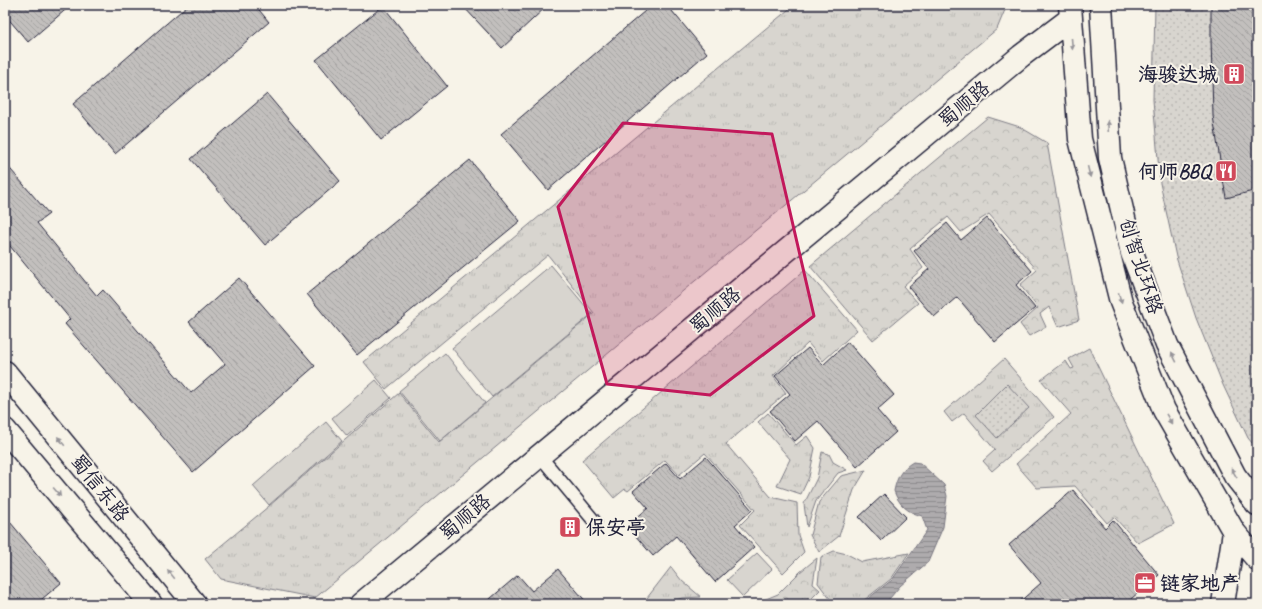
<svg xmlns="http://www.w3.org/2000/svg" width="1262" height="609" viewBox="0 0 1262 609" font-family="Caveat,'LXGW WenKai TC',sans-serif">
	<defs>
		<pattern id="grass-tufts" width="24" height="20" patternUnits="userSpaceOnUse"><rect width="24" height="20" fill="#d8d5cf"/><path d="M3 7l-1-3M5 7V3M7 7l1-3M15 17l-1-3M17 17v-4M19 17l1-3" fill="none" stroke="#b9b7b3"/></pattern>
		<pattern id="forest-crowns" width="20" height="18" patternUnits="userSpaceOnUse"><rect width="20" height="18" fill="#d8d5cf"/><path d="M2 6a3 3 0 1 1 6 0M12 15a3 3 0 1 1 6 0" fill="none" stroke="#b9b7b3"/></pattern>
		<pattern id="park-dots" width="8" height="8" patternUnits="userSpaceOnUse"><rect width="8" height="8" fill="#d8d5cf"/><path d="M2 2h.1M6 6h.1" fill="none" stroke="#b9b7b3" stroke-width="1.8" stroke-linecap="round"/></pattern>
		<pattern id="water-rules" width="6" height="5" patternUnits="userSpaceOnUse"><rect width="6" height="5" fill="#aeabad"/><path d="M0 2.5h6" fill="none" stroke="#8d8b8e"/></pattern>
		<pattern id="building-back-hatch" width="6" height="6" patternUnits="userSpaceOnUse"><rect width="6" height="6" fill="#c2bfbd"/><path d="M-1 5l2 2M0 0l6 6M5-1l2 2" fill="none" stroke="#a6a4a3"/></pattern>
	</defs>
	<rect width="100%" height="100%" fill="#f7f3e8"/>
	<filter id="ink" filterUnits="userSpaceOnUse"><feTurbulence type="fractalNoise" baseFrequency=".025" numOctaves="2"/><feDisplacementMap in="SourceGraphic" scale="8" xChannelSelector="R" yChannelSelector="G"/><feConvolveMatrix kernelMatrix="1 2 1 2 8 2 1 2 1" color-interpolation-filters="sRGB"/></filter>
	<g filter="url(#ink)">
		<g fill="url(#grass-tufts)" stroke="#7d7c85">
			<polygon points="794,5 1007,5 997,29 315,598 221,579 205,559 269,506 399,393 439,442 594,313 548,255 386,389 364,362"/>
			<polygon points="805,270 857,330 823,361 808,343 773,376 786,393 726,444 771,497 797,503 798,535 804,552 783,573 740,525 755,510 705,453 679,475 665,460 628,491 625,489 614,498 582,460"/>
			<polygon points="1004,359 1054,417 992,471 983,461 995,450 964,413 952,422 944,412"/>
			<polygon points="768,413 796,445 807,436 815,448 809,477 801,494 777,486 790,459 758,422"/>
			<polygon points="834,551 847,554 862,562 909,553 891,579 859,604 834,604 818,583 821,557"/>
			<polygon points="671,567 682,581 701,597 682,598 663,604 646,604 647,598"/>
		</g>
		<g fill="url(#forest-crowns)" stroke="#7d7c85">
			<polygon points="988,117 1020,127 1047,143 1079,320 1058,327 1049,307 1040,314 1046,327 1029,336 1020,324 1038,308 1020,285 1037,270 989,214 961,232 948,217 910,249 923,268 903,286 918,303 873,340 810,266"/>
			<polygon points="1089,348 1174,524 1138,543 1114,517 1107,523 1075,486 1037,488 1016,464 1071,414 1041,380 1066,361 1071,369 1074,368 1069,359"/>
			<polygon points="822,452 829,454 833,462 847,470 838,473 816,501 807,527 804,504 817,478"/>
			<polygon points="866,470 854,490 839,536 819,552 810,535 819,502 841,476"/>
			<polygon points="817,558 813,584 820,590 806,604 754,604 778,594 800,572"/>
		</g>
		<g fill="url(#park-dots)" stroke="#7d7c85">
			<polygon points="1155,5 1257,5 1257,449 1248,438 1223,385 1196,318 1176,257 1160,183 1153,100"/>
			<polygon points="1007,384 1029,408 997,438 976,415"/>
		</g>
		<g fill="#d8d5cf" stroke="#7d7c85">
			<polygon points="551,265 592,314 492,397 452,348"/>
			<polygon points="445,353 485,403 440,441 399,391"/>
			<polygon points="376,380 391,398 347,436 332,418"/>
			<polygon points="326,422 342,441 269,505 253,486"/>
			<polygon points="757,553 772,569 743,597 727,580"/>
		</g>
		<path fill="url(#water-rules)" stroke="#76747f" d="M913 462 920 463 944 485 947 496 943 527 928 562 900 586 885 604H861L892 580 927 530 922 516C907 512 899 505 894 491 897 477 901 469 913 462Z"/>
		<g fill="url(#building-back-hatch)" stroke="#22223b">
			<polygon points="5,5 71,5 28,42 5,15"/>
			<polygon points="188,5 255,5 269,22 115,154 73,104"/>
			<polygon points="462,5 548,5 502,48"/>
			<polygon points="652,5 667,5 707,53 548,190 501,134"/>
			<polygon points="1211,5 1257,5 1257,190 1226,198 1213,116 1211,38"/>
			<polygon points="383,6 447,86 381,140 316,60"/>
			<polygon points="267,94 340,181 265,245 191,159"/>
			<polygon points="470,160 520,221 357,355 307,294"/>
			<polygon points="5,163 49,214 37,223 97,296 103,290 191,393 225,364 189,322 239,278 315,366 193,472 65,324 70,319 5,240"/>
			<polygon points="987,218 1032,271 1016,285 1035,308 995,342 957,297 934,317 908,287 929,269 914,251 947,223 961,240"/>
			<polygon points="848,342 894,395 877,410 896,432 857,467 818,421 795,441 770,411 790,394 775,376 808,348 823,365"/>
			<polygon points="706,457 752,510 735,525 754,547 715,582 676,536 653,556 627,526 648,508 633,491 666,463 680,479"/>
			<polygon points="1073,490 1105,528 1113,520 1159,575 1125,604 1017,604 1041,583 1009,545"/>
			<polygon points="884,494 906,517 881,541 859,517"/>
			<polygon points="5,516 61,583 36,604 5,604"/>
			<polygon points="558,569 588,604 484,604 518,575 532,591"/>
		</g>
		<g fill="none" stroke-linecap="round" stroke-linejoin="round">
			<g stroke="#22223b" stroke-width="15">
				<polyline id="lane" points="540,456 595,522"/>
			</g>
			<g stroke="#22223b" stroke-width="25">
				<polyline id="street" points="361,604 1021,56 1070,19"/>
			</g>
			<g stroke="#22223b" stroke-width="25">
				<g id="secondary">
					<polyline points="1070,5 1080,139 1121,302 1164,410 1234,532 1257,559"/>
					<polyline points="1101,5 1110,158 1132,253 1167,345 1235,476 1257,504"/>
					<polyline points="5,372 195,604"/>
					<polyline points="5,430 151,604"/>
					<polyline points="1223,604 1234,532"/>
				</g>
			</g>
			<use href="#lane" stroke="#f7f3e8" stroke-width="12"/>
			<use href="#street" stroke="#f7f3e8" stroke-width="22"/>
			<use href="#secondary" stroke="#f7f3e8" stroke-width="22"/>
		</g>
		<defs><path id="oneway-solid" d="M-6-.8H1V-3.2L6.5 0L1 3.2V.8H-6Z"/></defs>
		<g fill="#97959a">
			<use href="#oneway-solid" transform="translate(1072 44) rotate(85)"/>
			<use href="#oneway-solid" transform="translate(1108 126) rotate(-93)"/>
			<use href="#oneway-solid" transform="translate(1089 172) rotate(76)"/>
			<use href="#oneway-solid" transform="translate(1120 298) rotate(74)"/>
			<use href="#oneway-solid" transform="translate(1174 357) rotate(-117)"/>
			<use href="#oneway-solid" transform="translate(1169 419) rotate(60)"/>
			<use href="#oneway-solid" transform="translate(61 441) rotate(-129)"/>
			<use href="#oneway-solid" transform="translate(1234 473) rotate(-120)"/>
			<use href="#oneway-solid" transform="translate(57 492) rotate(50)"/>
			<use href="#oneway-solid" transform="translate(171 574) rotate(-129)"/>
		</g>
	</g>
	<path fill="#c2185b" fill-opacity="0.2" stroke="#c2185b" stroke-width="3" stroke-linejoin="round" d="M623 123 772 134 814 316 710 395 607 384 558 207Z"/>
	<defs>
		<g id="building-square" transform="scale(1.15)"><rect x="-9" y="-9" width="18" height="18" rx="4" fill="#d1495b" stroke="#f7f3e8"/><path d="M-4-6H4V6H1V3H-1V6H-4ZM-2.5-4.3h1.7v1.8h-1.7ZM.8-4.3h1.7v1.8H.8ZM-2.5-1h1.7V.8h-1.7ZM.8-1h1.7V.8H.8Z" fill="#fff"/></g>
		<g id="restaurant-square" transform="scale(1.15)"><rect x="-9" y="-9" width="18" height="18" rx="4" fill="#d1495b" stroke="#f7f3e8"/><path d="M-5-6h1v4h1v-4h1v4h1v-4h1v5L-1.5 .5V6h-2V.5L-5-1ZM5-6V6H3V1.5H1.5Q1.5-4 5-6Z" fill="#fff"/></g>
		<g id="office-square" transform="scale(1.15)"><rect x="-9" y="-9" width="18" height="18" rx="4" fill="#d1495b" stroke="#f7f3e8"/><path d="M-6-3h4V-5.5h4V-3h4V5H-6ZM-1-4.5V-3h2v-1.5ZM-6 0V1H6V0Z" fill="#fff"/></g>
	</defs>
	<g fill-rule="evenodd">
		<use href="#building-square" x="1234" y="74"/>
		<use href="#restaurant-square" x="1226" y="171"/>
		<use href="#building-square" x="570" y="527"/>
		<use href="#office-square" x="1145" y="583"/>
	</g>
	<g text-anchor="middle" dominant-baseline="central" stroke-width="4" stroke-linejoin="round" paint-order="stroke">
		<g font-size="20" font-weight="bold" fill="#22223b" stroke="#f7f3e8" text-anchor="end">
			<text x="1218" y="74">海骏达城</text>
			<text x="1210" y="171">何师BBQ</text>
			<text x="586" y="527" text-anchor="start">保安亭</text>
			<text x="1160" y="583" text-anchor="start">链家地产</text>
		</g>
		<g font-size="20" fill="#22223b" stroke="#f7f3e8">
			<text transform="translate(964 104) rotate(-40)">蜀顺路</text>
			<text transform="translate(1141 266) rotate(72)">创智北环路</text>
			<text transform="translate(715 310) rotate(-40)">蜀顺路</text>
			<text transform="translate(100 488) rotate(51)">蜀信东路</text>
			<text transform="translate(465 517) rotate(-40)">蜀顺路</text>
		</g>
	</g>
	<rect width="1262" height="609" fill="none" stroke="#f7f3e8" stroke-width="20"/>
	<rect x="10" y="10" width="1242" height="589" fill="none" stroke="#22223b" stroke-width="1.5" filter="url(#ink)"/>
</svg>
